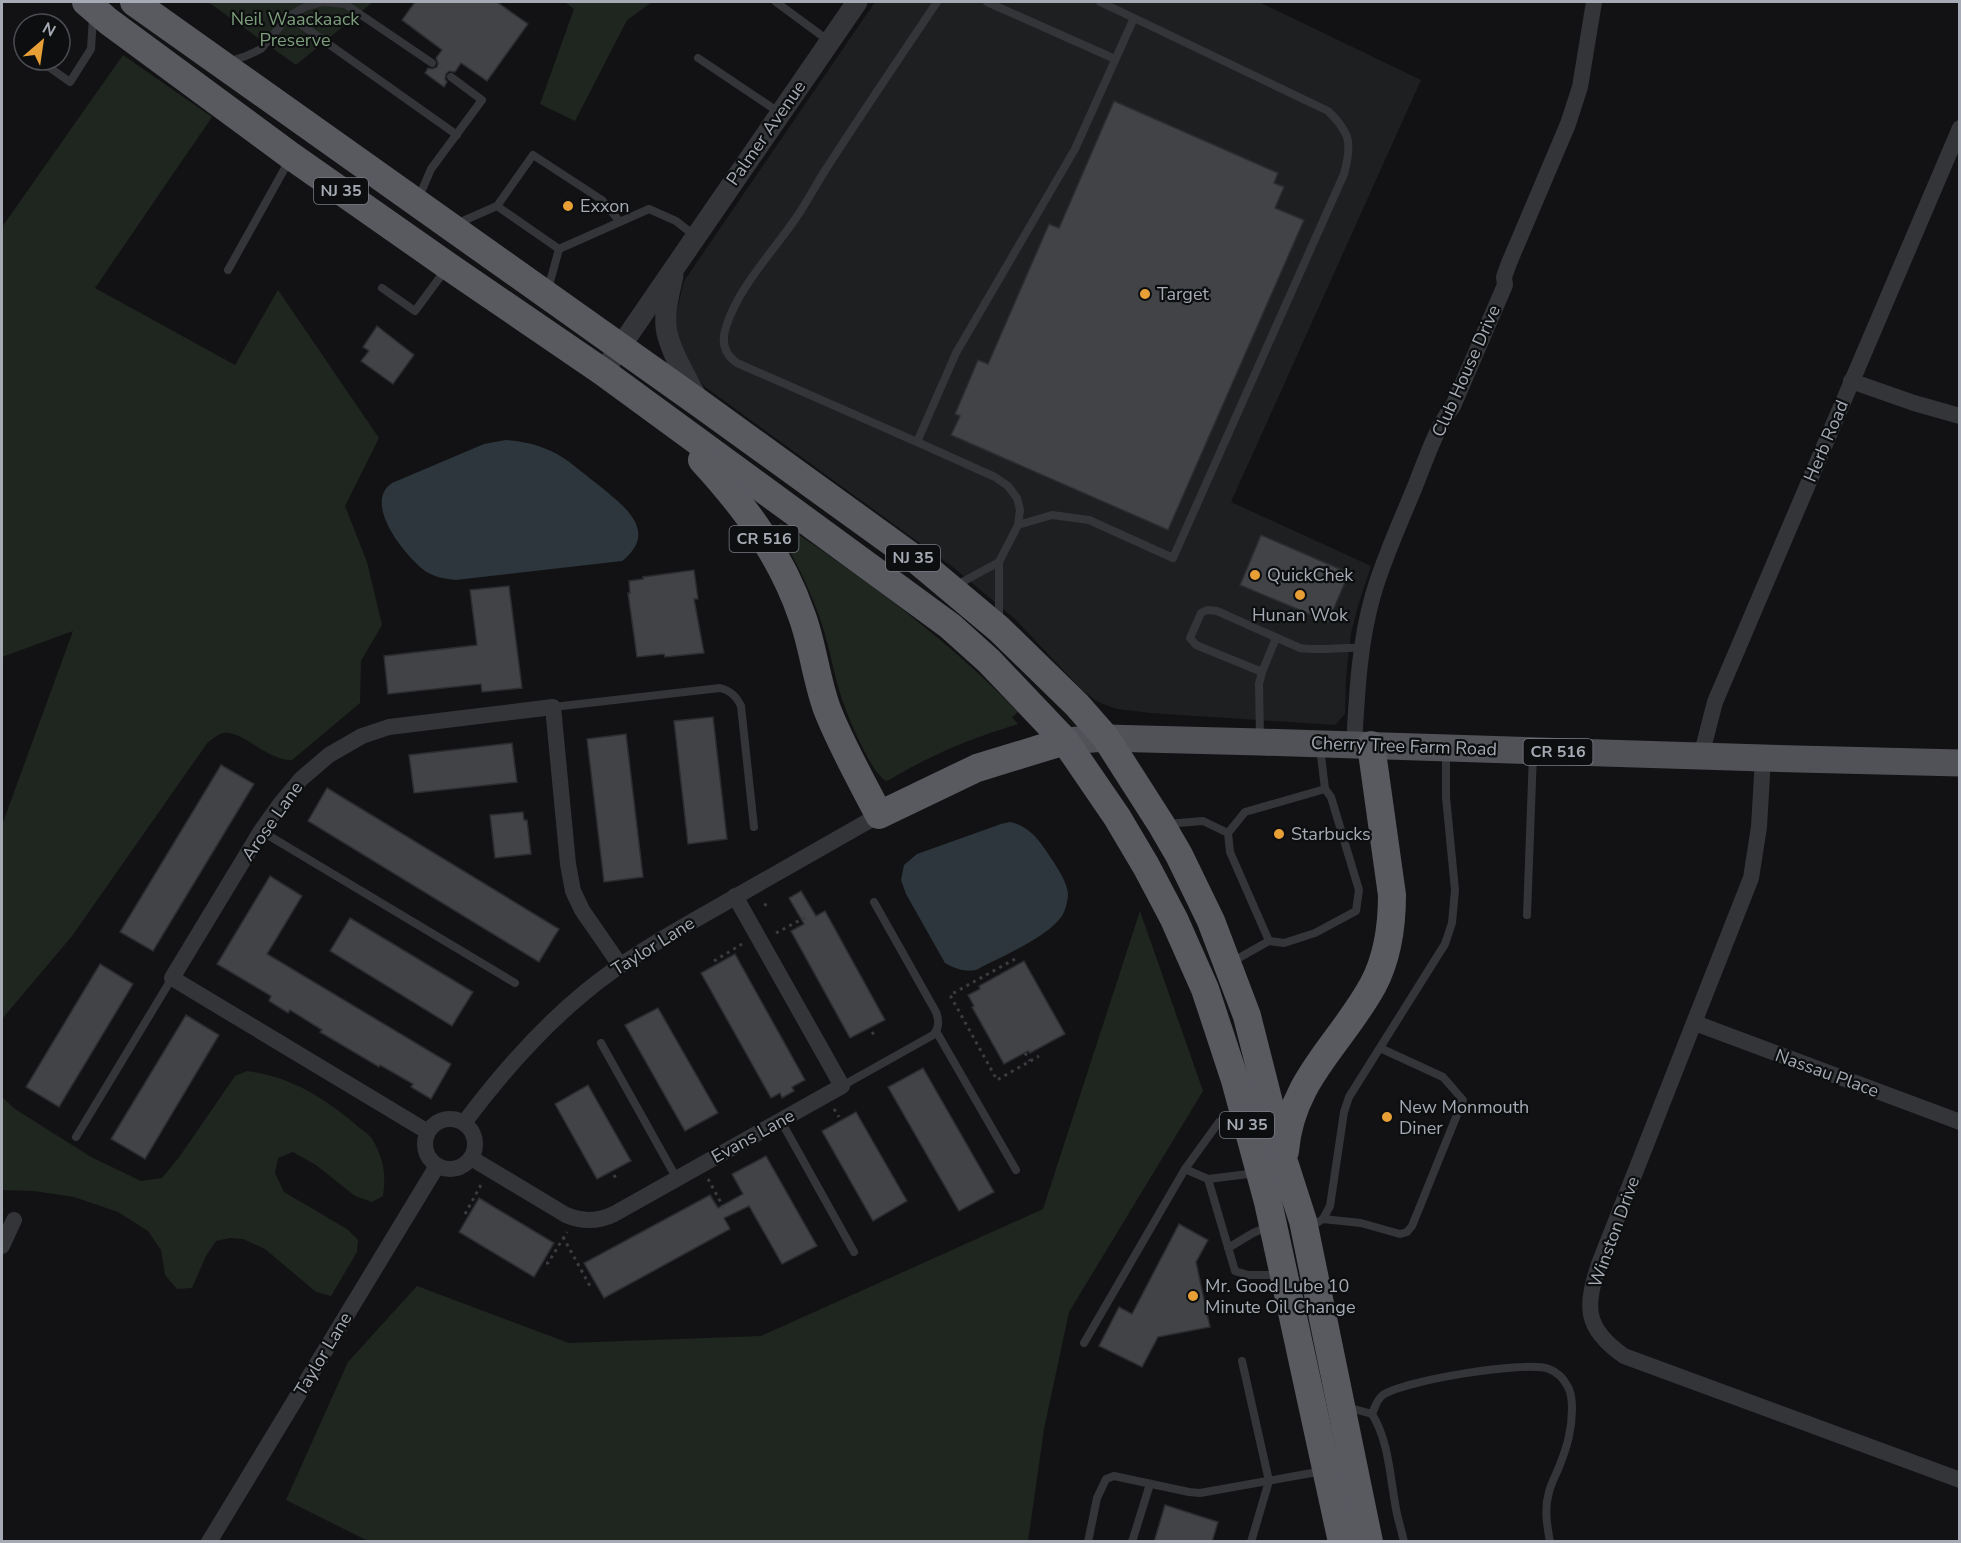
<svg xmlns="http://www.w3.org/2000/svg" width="1961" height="1543" viewBox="0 0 1961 1543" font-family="'Nunito Sans',sans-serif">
	<rect width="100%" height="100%" fill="#121214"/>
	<polygon fill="#1e1f21" points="875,2 1259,2 1421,80 1231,502 1371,566 1358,606 1351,633 1346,677 1345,714 1335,725 1151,713 1117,709 1098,702 1082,690 1015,619 954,568 704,386 679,351 675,318 684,281"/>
	<g fill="#1f261f">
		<polygon points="208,2 373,2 296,65"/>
		<polygon points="565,2 652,2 627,20 575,121 540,104 574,9"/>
		<path d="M123 55 212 117 95 288 235 365 278 290 379 438 345 506 367 562 382 625 361 661 360 703 292 760C265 761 240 726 220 734 216 736 211 740 208 742L72 936 2 1019V825L73 631 2 657V227Z"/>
		<path d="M781 523C866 579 947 639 1018 712L1012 717 1018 724C972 738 930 755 889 780L886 781C877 775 872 765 867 756 856 736 847 714 840 693 832 666 828 639 818 613 807 583 793 554 775 527Z"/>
		<polygon points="1140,911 1203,1091 1069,1312 1044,1429 1028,1541 368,1541 286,1500 348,1362 417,1286 569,1343 761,1336 1043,1209"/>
		<path d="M247 1071C290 1077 321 1096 354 1123 360 1129 371 1135 374 1142 384 1161 386 1175 383 1196L372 1202 355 1196 316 1165 293 1152 278 1158 275 1173 284 1192 347 1229 358 1240 357 1252 331 1296 316 1292 265 1249 243 1239 230 1238 216 1241 206 1256 192 1288 177 1289 165 1275 161 1250 148 1231 118 1212 74 1197 34 1191 2 1190V1097L15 1109 91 1157 141 1181 162 1178 180 1156 235 1076Z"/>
	</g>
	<g fill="#2c363c">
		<path d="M506 440C522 441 536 444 551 451 567 458 581 472 596 483 621 504 661 530 622 561L456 580C445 579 434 577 425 571 405 556 362 503 392 483L484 444Z"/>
		<path d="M1010 822C1032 827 1041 843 1053 861 1059 871 1067 882 1068 894 1068 901 1065 911 1062 916 1047 938 1000 957 976 970 964 972 956 969 945 963L906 894 901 880 904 865 917 854 1001 824Z"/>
	</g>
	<g fill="#414347" stroke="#2c2d30" stroke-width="1.5">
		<polygon points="415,2 497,2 528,24 487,81 461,63 455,72 449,71 446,74 445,79 447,82 444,87 425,73 428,68 432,69 437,67 438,63 436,58 442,50 402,20"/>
		<polygon points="1114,101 1278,173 1274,183 1284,187 1275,208 1304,220 1168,530 951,435 960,416 955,414 978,360 988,364 1049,224 1059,228"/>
		<polygon points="377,326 414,355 393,384 361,361 369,351 363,347"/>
		<polygon points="1261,535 1349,573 1328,622 1240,585"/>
		<polygon points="694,570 698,599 694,599 704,653 665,657 664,654 637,657 628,593 630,593 629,581 643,579 643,577"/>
		<polygon points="509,586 522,688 482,692 481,684 388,694 384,656 477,645 470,590"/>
		<polygon points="713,717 727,839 688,844 674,721"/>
		<polygon points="626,734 643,877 604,882 587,739"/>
		<polygon points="512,743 517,782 414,793 409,755"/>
		<polygon points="221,765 254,784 153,951 120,932"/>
		<polygon points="327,788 559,929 539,962 308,821"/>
		<polygon points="523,812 524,820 527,820 531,854 495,858 490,815"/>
		<polygon points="270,876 302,896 267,954 451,1064 431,1099 411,1087 413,1084 380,1065 379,1067 320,1032 322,1030 290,1010 288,1013 269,1001 271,996 217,964"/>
		<polygon points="801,891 816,916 825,911 885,1020 850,1038 791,931 804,924 789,898"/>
		<polygon points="350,918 473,992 452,1026 330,951"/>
		<polygon points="735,954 805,1080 792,1087 794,1091 782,1098 780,1093 771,1098 701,973"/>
		<polygon points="1024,961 1065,1034 1030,1053 1028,1051 1004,1064 972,1007 974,1006 968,995 980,989 979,986"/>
		<polygon points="100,964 133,984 59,1107 26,1087"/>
		<polygon points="658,1008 718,1113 685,1131 625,1025"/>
		<polygon points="186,1015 219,1035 145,1159 111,1139"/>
		<polygon points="923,1068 994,1192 959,1211 888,1087"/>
		<polygon points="588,1085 631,1161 597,1179 555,1104"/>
		<polygon points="856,1112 907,1201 873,1221 822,1131"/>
		<polygon points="766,1156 817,1246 782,1264 749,1206 724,1218 730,1229 604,1298 584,1263 710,1195 718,1208 743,1194 732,1174"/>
		<polygon points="479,1198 554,1243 534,1277 459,1232"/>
		<polygon points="1179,1224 1208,1240 1196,1262 1210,1327 1158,1337 1142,1367 1099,1346 1119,1307 1132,1314"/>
		<polygon points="1165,1505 1218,1522 1212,1542 1154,1542"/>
	</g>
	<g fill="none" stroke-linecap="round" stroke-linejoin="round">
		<g stroke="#3a3c40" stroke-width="3" stroke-dasharray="3 4.5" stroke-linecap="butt">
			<polyline points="764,904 768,906"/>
			<polyline points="776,933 806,917"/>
			<polyline points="1015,959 950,995 997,1080 1039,1056"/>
			<polyline points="714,961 742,944"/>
			<polyline points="872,1032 874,1035"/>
			<polyline points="1025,1053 1030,1061"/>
			<polyline points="834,1109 839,1117"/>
			<polyline points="614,1175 616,1179"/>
			<polyline points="708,1179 725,1210 723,1210"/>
			<polyline points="465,1214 482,1183"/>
			<polyline points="563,1237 590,1286 592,1286"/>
			<polyline points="546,1263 548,1263 567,1232"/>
		</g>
		<g stroke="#343539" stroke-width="8">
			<polyline points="776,2 829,41"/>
			<polyline points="987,2 1115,59"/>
			<polyline points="289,16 457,135"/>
			<polyline points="698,58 780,113"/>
			<polyline points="39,60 70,82 91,49 93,16"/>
			<polyline points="228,62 246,56 261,49 289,16 305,7 323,2 345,4 432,63"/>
			<polyline points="419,197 431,169 482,100 451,77"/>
			<polyline points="497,206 559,249"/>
			<polyline points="456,224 497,206 533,155 602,200 620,222"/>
			<polyline points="228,270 290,159"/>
			<polyline points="382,288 415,311 446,269"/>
			<polyline points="548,289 559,249 649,209 676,221 695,236"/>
			<path d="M917 442 737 363C724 354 721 342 726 327 739 285 776 249 800 212 809 198 817 183 826 169 862 113 900 57 937 2"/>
			<path d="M1018 525 1052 515 1089 520 1173 558 1344 174C1352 144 1351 133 1328 111L1134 18"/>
			<polyline points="955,586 999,562"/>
			<polyline points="999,620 999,562 1018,525 1020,510 1017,498 1008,486 995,477 917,442 956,353 1075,149 1134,18 1100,2"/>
			<path d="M1276 638 1262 672 1196 645 1190 638 1201 613 1207 610 1217 611 1300 648C1320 651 1341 647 1362 648"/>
			<path d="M553 707 720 688C731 691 736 696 741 706L754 827"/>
			<polyline points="1260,738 1259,684 1262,672"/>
			<polyline points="1320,747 1325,789 1331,797 1359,890 1356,911 1315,933 1284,943 1269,941 1230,852 1228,833 1245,812 1325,789"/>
			<polyline points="1166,824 1203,821 1228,833"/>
			<polyline points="261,831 515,983"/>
			<polyline points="1527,915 1533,754"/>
			<polyline points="1230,963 1269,941"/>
			<polyline points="936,1031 1016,1170"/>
			<polyline points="601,1043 677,1179"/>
			<path d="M842 1086 933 1035C940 1028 939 1020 936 1012L874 902"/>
			<polyline points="781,1121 854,1252"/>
			<polyline points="76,1137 172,978"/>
			<polyline points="1185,1169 1219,1122 1240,1113"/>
			<polyline points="1208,1179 1235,1271 1248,1275 1279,1275"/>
			<polyline points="1323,1219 1361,1223 1400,1234 1407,1232 1412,1226 1463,1100 1443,1077 1380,1048"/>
			<polyline points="1309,1228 1323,1219 1330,1206 1344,1112 1349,1097 1445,944 1452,923 1455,890 1446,797 1446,751"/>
			<polyline points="1228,1248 1253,1233 1270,1226"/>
			<polyline points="1084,1343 1185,1169 1208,1179 1257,1173"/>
			<polyline points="1242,1361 1269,1481 1251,1542"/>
			<path d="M1347 1407 1372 1414C1390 1443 1390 1481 1397 1514 1399 1523 1402 1532 1404 1542"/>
			<path d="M1372 1414C1375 1407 1377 1399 1383 1395 1401 1381 1527 1360 1549 1369 1557 1372 1564 1379 1568 1387 1572 1394 1572 1402 1572 1409 1572 1430 1567 1447 1559 1467 1556 1475 1551 1483 1549 1492 1544 1509 1547 1525 1550 1542"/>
			<polyline points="1088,1542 1097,1498 1106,1479 1114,1476 1189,1492 1200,1493 1323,1471"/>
			<polyline points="1132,1542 1150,1484"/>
		</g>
		<g stroke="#343539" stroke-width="16">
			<polyline points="1851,381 1914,403 1960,416"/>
			<path d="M1354 745C1357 694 1359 644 1373 595 1384 557 1401 521 1416 484 1426 459 1436 428 1453 406L1505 285 1504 277 1509 263 1568 124 1580 87 1594 2"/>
			<polyline points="1701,756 1715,702 1960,128"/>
			<path d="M1763 758 1759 827 1751 878 1599 1264C1585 1307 1584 1328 1624 1356L1960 1480"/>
			<polyline points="1695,1023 1960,1122"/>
			<circle cx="450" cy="1144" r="25"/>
			<path d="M464 1123C499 1076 538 1031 584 993 626 958 674 932 721 905 774 875 827 845 879 815"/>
			<polyline points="428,1132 172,978 261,831 281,803 301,779 329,755 362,736 389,727 553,707 568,864 573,891 582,910 620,965"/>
			<path d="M471 1158 566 1215C583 1222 598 1222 614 1214L842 1086 735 896"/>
			<polyline points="2,1246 14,1220"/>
			<polyline points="209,1542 437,1166"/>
		</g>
		<g stroke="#343539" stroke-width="21">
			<path d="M673 276C669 294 663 314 667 333 673 357 688 380 699 402"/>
			<polyline points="603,372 857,2"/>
		</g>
		<polyline stroke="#505258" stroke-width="27" points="1065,741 1106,738 1260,742 1763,758 1960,763"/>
		<g stroke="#585a60" stroke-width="28">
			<polyline points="86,2 108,21 291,156 448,266 603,372 950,626 989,661 1065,741 1117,817 1146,866 1174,919 1205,989 1235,1080 1268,1202 1342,1542"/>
			<polyline points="134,2 699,403 919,562 999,629 1077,705 1106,738 1161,824 1179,855 1211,921 1247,1016 1284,1162 1303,1221 1369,1542"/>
			<path d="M702 460C745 507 781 555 802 616 813 646 816 679 827 709 841 745 861 780 879 815L977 768 1065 741"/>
			<path d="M1285 1151C1291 1079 1341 1044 1373 985 1388 957 1392 926 1392 895L1371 745"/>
		</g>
	</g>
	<g fill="#e8a036" stroke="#0d0e0f" stroke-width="2">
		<circle cx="568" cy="206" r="6"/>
		<circle cx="1145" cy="294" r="6"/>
		<circle cx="1255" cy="575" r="6"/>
		<circle cx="1300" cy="595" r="6"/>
		<circle cx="1279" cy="834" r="6"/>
		<circle cx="1387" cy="1117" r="6"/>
		<circle cx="1193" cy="1296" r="6"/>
	</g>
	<g text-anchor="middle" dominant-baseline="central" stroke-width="4.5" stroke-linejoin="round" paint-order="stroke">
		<g fill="#0d0e0f" stroke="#777b82" stroke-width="1.5">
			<rect x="314" y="178" width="54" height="26" rx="4.5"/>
			<rect x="729.5" y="526" width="69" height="26" rx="4.5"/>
			<rect x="886" y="545" width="54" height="26" rx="4.5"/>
			<rect x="1523.5" y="739" width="69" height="26" rx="4.5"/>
			<rect x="1220" y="1112" width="54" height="26" rx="4.5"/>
		</g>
		<g font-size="16" font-weight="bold" fill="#a5aab4">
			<text x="341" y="191">NJ 35</text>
			<text x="764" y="539">CR 516</text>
			<text x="913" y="558">NJ 35</text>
			<text x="1558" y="752">CR 516</text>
			<text x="1247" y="1125">NJ 35</text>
		</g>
		<g font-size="18" fill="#7d9e7c" stroke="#0d0e0f">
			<text x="295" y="19">Neil Waackaack<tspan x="295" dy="21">Preserve</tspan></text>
		</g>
		<g font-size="18" fill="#a5aab4" stroke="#0d0e0f">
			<text transform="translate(766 133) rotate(-55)">Palmer Avenue</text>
			<text transform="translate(1466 371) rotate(-66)">Club House Drive</text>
			<text transform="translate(1826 441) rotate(-67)">Herb Road</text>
			<text transform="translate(1404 746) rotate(2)">Cherry Tree Farm Road</text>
			<text transform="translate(272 821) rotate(-55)">Arose Lane</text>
			<text transform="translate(653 946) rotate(-32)">Taylor Lane</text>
			<text transform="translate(1827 1073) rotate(20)">Nassau Place</text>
			<text transform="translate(753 1136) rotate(-29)">Evans Lane</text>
			<text transform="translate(1614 1232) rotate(-70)">Winston Drive</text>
			<text transform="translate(323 1354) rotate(-59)">Taylor Lane</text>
		</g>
		<g font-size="18" fill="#a5aab4" stroke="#0d0e0f" text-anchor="start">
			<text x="580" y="206">Exxon</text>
			<text x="1157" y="294">Target</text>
			<text x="1267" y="575">QuickChek</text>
			<text x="1300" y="615" text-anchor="middle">Hunan Wok</text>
			<text x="1291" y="834">Starbucks</text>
			<text x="1399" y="1107">New Monmouth<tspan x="1399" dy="21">Diner</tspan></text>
			<text x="1205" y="1286">Mr. Good Lube 10<tspan x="1205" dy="21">Minute Oil Change</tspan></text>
		</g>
	</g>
	<rect width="1961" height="1543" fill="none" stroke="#a5aab4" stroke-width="6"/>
	<g transform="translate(42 42) rotate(29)"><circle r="28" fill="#0d0e0f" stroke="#4a4c51" stroke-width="1.5"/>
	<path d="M0-4.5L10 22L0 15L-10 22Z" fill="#e8a036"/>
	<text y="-9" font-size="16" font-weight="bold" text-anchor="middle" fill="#a5aab4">N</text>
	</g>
</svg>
